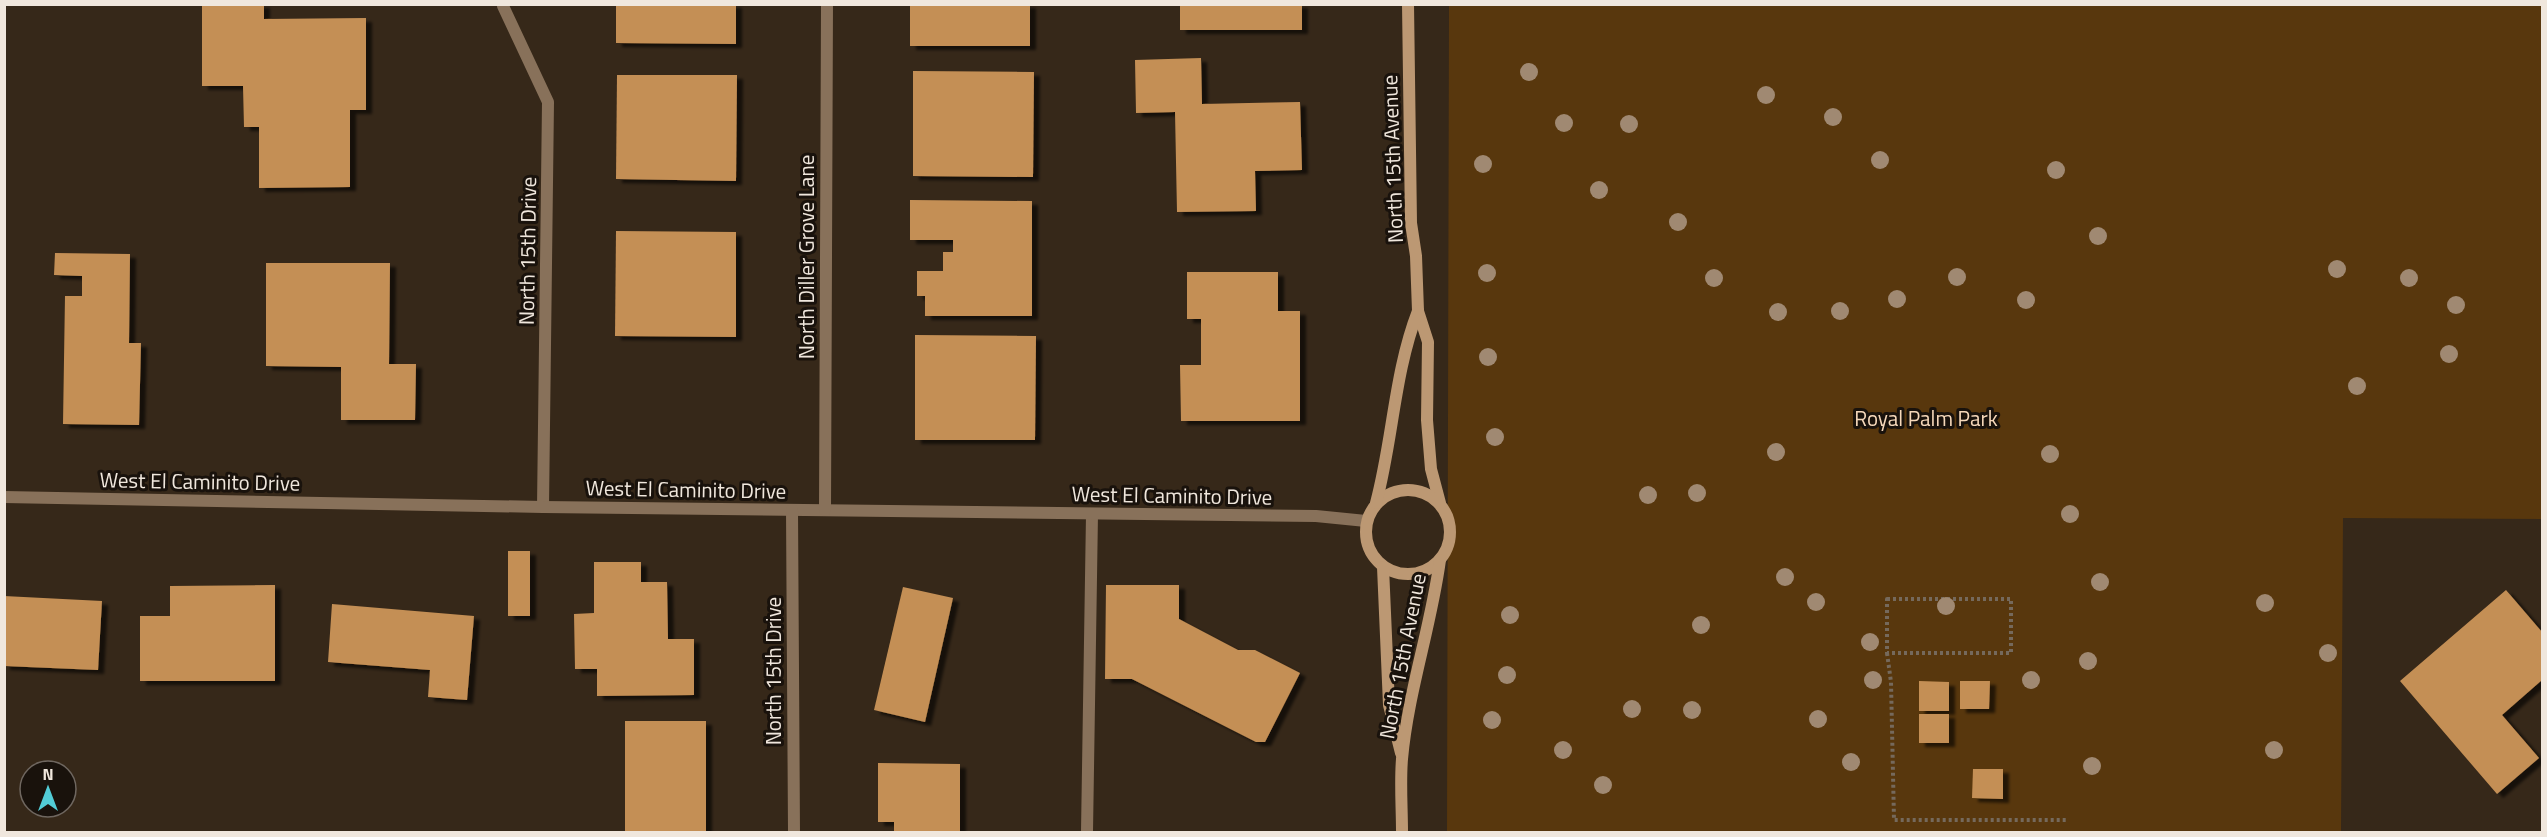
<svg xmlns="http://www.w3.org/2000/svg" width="2547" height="837" viewBox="0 0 2547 837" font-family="'Titillium Web',sans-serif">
	<defs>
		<filter id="shadow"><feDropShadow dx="6" dy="4" stdDeviation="1.5" flood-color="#0009"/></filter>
	</defs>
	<rect width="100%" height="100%" fill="#362819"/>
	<polygon fill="#58370d" points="1449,5 2542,5 2542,519 2343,518 2341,832 1447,832"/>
	<g fill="#c48f55" filter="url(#shadow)">
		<polygon points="202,4 264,4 264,19 366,18 366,110 350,110 350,187 259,188 259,127 244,127 243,86 202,86"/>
		<polygon points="616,4 736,4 736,44 616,43"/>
		<rect x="910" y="4" width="120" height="42"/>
		<rect x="1180" y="4" width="122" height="26"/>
		<polygon points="1201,58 1202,104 1300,102 1302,170 1255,171 1256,211 1177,212 1175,112 1136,113 1135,60"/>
		<polygon points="913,71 1034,72 1033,177 913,176"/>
		<polygon points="617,75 737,75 736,181 616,179"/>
		<polygon points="910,200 1032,201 1032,316 925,316 925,296 917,296 917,271 943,271 943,252 953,252 953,240 910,240"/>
		<polygon points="616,231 736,232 736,337 615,336"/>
		<polygon points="55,253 130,254 129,343 141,343 139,425 63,424 65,296 82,296 82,276 54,275"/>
		<polygon points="266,263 390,263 389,364 416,364 415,420 341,420 341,367 266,366"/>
		<polygon points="1187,272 1278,272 1278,311 1300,311 1300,421 1181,421 1180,365 1201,365 1201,319 1187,319"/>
		<polygon points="915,335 1036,336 1035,440 915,440"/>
		<rect x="508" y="551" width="22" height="65"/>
		<polygon points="594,562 641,562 641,582 667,582 668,639 694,639 694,695 597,696 597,669 575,669 574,614 594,613"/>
		<polygon points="275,585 275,681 140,681 140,616 170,616 170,586"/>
		<polygon points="1106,585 1179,585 1179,619 1238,650 1255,650 1300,673 1265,742 1256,742 1132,679 1105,679"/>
		<polygon points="903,587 953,598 925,722 874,710"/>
		<polygon points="2506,590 2542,632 2542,680 2502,715 2539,758 2497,794 2400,681"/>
		<polygon points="4,596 102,601 98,670 4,666"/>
		<polygon points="332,604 474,616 467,700 428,697 430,670 328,662"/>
		<polygon points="1919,681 1949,682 1949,711 1919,711"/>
		<polygon points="1960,681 1990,681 1989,709 1960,709"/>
		<rect x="1919" y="714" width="30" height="29"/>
		<rect x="625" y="721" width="81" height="111"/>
		<polygon points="878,763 960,764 960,832 894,832 894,822 878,822"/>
		<polygon points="1973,769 2003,769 2003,799 1972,798"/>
	</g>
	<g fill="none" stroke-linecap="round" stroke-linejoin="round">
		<g stroke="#75695c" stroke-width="4" stroke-dasharray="3 3" stroke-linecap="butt">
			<rect x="1887" y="599" width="124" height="54"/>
			<polyline points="1887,653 1891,682 1894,820 2066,820"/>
		</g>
		<polyline stroke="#88715a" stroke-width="12" points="1087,832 1092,514"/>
		<g stroke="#88715a" stroke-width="12">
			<polyline points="503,6 548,102 543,507"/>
			<polyline points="4,497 543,507 1316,516 1366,521"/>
			<polyline points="792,510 794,832"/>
			<polyline points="825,510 827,4"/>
		</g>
		<g stroke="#bc9873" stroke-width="12">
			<polyline points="1408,4 1411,223 1416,256 1418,311 1428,342 1427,420 1431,469 1440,503"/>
			<circle cx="1408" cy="532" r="42"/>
			<path d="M1376 503C1393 440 1394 373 1418 311"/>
			<polyline points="1383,567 1389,705 1401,753"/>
			<path d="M1402 832C1402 808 1400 783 1402 759 1408 692 1431 627 1440 560"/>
		</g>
	</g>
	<g fill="#a08972">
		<circle cx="1529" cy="72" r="9"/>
		<circle cx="1766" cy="95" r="9"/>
		<circle cx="1833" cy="117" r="9"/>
		<circle cx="1564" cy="123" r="9"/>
		<circle cx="1629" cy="124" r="9"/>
		<circle cx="1880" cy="160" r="9"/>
		<circle cx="1483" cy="164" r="9"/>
		<circle cx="2056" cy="170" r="9"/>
		<circle cx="1599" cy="190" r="9"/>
		<circle cx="1678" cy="222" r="9"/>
		<circle cx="2098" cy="236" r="9"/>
		<circle cx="2337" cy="269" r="9"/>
		<circle cx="1487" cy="273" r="9"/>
		<circle cx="1957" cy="277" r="9"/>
		<circle cx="1714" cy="278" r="9"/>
		<circle cx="2409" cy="278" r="9"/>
		<circle cx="1897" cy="299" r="9"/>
		<circle cx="2026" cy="300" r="9"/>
		<circle cx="2456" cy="305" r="9"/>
		<circle cx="1840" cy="311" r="9"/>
		<circle cx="1778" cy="312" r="9"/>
		<circle cx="2449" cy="354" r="9"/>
		<circle cx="1488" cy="357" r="9"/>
		<circle cx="2357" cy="386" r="9"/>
		<circle cx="1495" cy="437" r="9"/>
		<circle cx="1776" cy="452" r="9"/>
		<circle cx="2050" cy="454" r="9"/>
		<circle cx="1697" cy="493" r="9"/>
		<circle cx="1648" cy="495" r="9"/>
		<circle cx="2070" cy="514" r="9"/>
		<circle cx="1785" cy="577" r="9"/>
		<circle cx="2100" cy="582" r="9"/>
		<circle cx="1816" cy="602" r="9"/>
		<circle cx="2265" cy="603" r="9"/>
		<circle cx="1946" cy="606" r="9"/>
		<circle cx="1510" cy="615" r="9"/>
		<circle cx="1701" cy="625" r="9"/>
		<circle cx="1870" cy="642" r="9"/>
		<circle cx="2328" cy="653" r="9"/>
		<circle cx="2088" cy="661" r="9"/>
		<circle cx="1507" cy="675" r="9"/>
		<circle cx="1873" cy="680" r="9"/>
		<circle cx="2031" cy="680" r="9"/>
		<circle cx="1632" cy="709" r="9"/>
		<circle cx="1692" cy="710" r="9"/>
		<circle cx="1818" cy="719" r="9"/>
		<circle cx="1492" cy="720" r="9"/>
		<circle cx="1563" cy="750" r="9"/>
		<circle cx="2274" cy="750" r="9"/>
		<circle cx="1851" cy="762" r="9"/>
		<circle cx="2092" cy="766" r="9"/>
		<circle cx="1603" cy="785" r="9"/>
	</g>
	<g text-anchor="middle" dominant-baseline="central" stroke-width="6" stroke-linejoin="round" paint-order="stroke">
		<g font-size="21" fill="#f0e7dd" stroke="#19120c">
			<text transform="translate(1392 159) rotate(-92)">North 15th Avenue</text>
			<text transform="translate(527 251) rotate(-89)">North 15th Drive</text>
			<text transform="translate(806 257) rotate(-90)">North Diller Grove Lane</text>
			<text transform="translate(200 481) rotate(1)">West El Caminito Drive</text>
			<text transform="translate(686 489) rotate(1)">West El Caminito Drive</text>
			<text transform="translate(1172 495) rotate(1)">West El Caminito Drive</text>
			<text transform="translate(1402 656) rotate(-79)">North 15th Avenue</text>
			<text transform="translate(773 671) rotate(-90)">North 15th Drive</text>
		</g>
		<g font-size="21" fill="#f6d8ba" stroke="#19120c">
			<text x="1926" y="418">Royal Palm Park</text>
		</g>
	</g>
	<rect width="2547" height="837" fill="none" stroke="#f0e7dd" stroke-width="12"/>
	<g transform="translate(48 789)"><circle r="28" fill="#19120c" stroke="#6f6760" stroke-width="1.5"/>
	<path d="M0-4.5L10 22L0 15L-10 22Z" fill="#52ccd6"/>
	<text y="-9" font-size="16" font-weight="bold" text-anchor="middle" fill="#f0e7dd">N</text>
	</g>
</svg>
